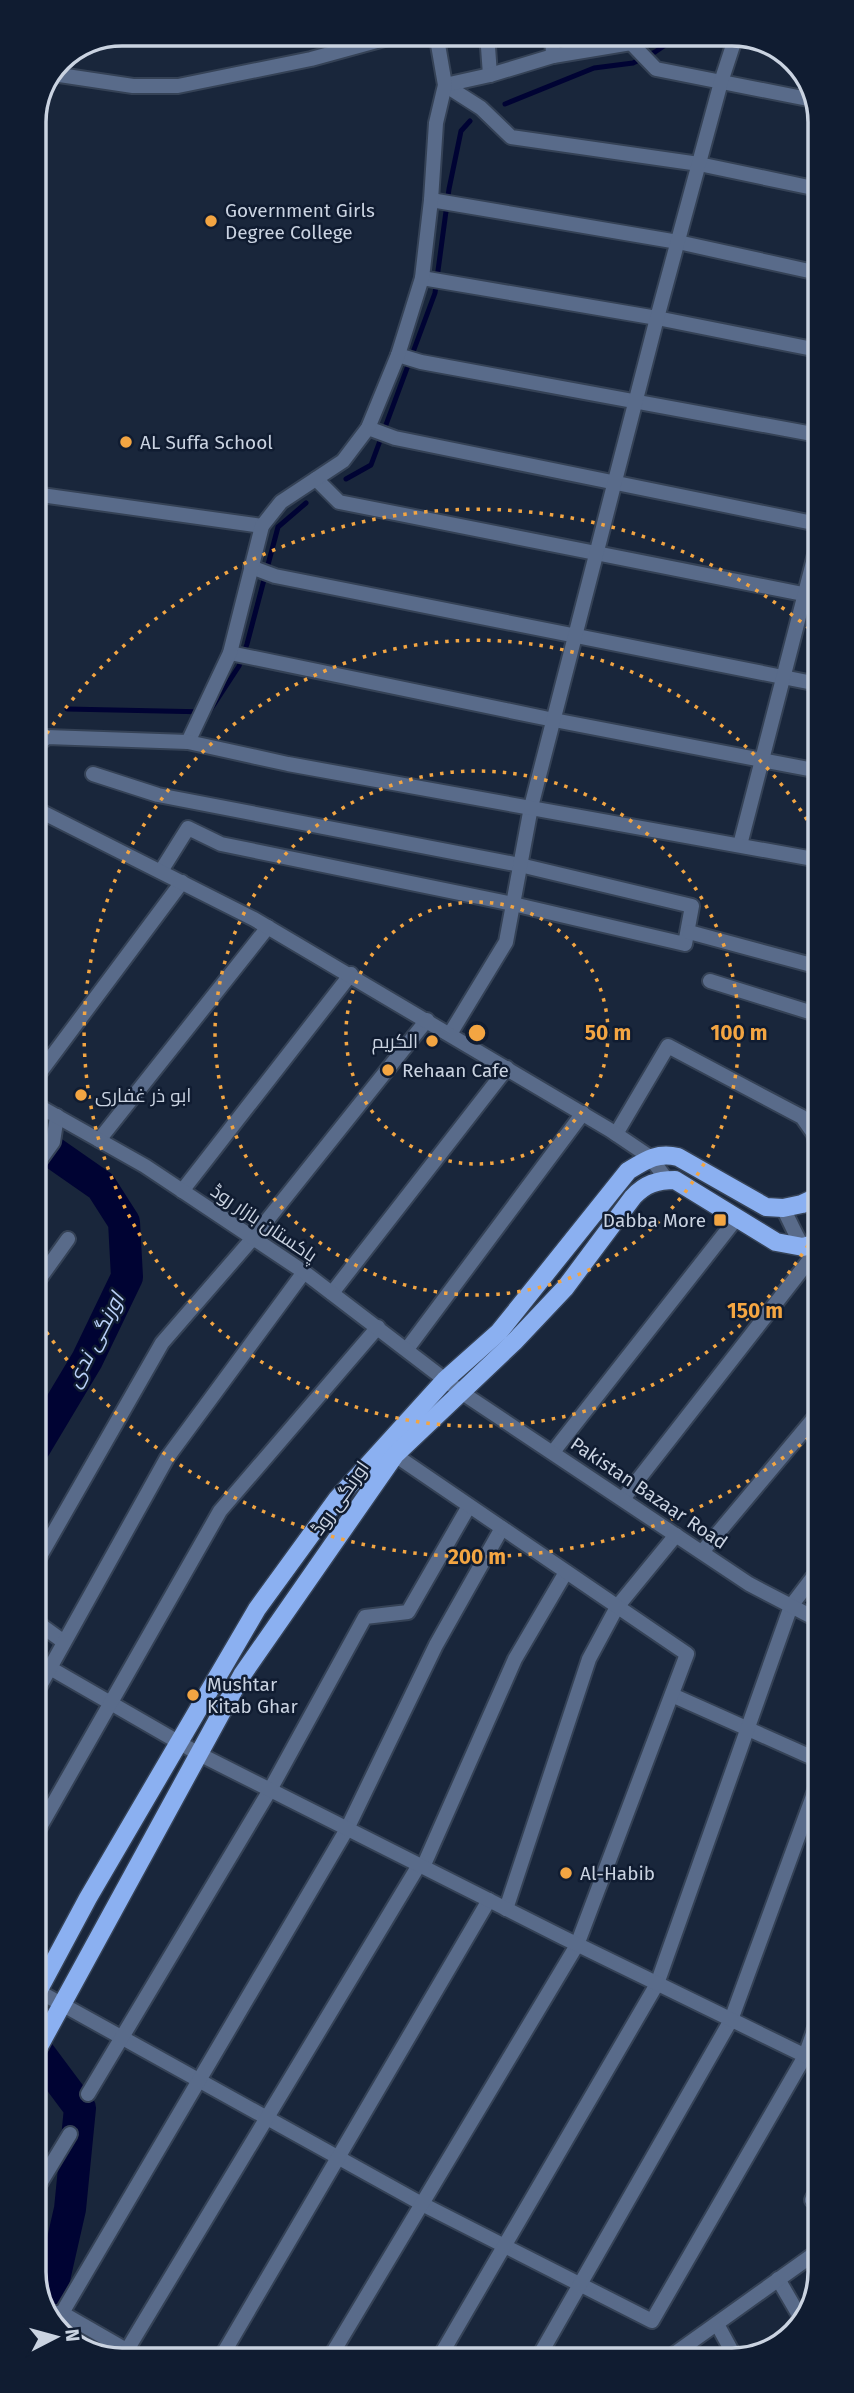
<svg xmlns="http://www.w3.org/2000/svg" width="854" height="2393" viewBox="0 0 854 2393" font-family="'Fira Sans',Cairo,sans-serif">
	<rect width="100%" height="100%" fill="#19263b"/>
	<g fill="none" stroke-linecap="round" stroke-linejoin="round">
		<g stroke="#000333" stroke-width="5">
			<polyline points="505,104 594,68 633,63 655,52 683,33"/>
			<polyline points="346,479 371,465 435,293 449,189 461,131 470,121"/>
			<polyline points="67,709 209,712 239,666 247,644 278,527 306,503"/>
		</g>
		<g stroke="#000333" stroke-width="32">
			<polyline points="35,1140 101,1186 124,1222 127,1277 87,1360 35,1447"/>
			<polyline points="36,2049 80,2108 70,2209 47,2310"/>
		</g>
		<g stroke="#354256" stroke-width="18">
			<g id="minor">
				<polyline points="487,33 490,75"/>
				<polyline points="552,33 553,56"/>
				<polyline points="631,43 656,69 818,101"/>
				<polyline points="53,74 133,86 178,86 311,59 406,33"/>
				<polyline points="445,85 481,108 511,137 699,164 818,189"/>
				<polyline points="445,85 490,75 553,56 631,43 649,33"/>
				<polyline points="431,200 678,242 818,273"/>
				<polyline points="422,278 657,318 818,350"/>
				<polyline points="398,355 421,362 818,435"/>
				<polyline points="368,428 395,438 818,524"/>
				<polyline points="316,479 339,502 818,597"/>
				<polyline points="34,494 262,526"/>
				<polyline points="251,567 275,576 818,684"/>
				<polyline points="230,653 554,720 819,771"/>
				<polyline points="93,774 158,795 520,865 692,906 685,944 513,904 221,844 188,828 161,871"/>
				<polyline points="740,845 818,543"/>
				<polyline points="689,932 819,967"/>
				<polyline points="710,981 819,1015"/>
				<polyline points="450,1034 506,942 531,807 657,318 721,82 737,33"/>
				<polyline points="35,1079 182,882"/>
				<polyline points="616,1134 668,1046 802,1117 814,1134 819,1156"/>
				<polyline points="99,1140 268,927"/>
				<polyline points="35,1167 53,1142 57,1116"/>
				<polyline points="182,1191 351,974"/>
				<path d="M783 1208C793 1227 801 1251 819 1264"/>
				<polyline points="35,1285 68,1239"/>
				<polyline points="332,1293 507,1068"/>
				<polyline points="407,1349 583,1113"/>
				<polyline points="553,1452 736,1219"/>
				<polyline points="623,1499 811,1258"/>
				<polyline points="702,1552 820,1411"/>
				<polyline points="35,1565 162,1343 253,1238 427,1020"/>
				<polyline points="35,1621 64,1642"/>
				<polyline points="50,1668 199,1754"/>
				<polyline points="36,1693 167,1458 304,1272"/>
				<polyline points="672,1695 820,1761"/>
				<polyline points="36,1834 220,1511 378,1327"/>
				<polyline points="423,1867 515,1659 566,1572"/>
				<polyline points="506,1909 589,1659 617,1607 676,1535"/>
				<polyline points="38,1991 422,2204 652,2321 805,2056 820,2014"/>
				<polyline points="88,2094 270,1790 365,1617 408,1612 469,1506"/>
				<polyline points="36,2190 70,2134"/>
				<polyline points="812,2200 821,2183"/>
				<polyline points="778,2279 803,2322"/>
				<polyline points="49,2313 62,2313 142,2359"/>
				<polyline points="62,2313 347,1829 436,1645 502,1528"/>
				<polyline points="717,2324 735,2357"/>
				<polyline points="439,2358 657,1984 791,1606 820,1568"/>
				<polyline points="538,2358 731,2020 820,1777"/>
				<polyline points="220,2359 489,1900"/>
				<polyline points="329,2359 577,1945 687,1654 395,1455"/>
				<polyline points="121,2360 419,1865"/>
			</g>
		</g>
		<g stroke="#354256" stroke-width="18">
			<g id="tertiary">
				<polyline points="188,742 230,653 262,526 281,502 343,461 368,428 398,355 422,278 431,200 436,123 445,85 436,33"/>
				<polyline points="34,748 47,737 188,742 288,764 819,860"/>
				<polyline points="34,808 254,919 610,1130 650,1157 667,1180"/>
				<polyline points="35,1104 145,1166 304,1272 461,1392 749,1584 820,1621"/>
				<polyline points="199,1754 562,1937 820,2063"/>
				<polyline points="670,2357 821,2249"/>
			</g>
		</g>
		<g stroke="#354256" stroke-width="21">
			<g id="primary">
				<path d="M36 1995 88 1898 257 1609 337 1499 445 1380 499 1332 628 1171C646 1160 657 1152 678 1157L766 1207 783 1208 802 1204 819 1196"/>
				<path d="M36 2052 242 1675 395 1455 514 1342 565 1288 633 1197C645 1184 657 1180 675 1180L776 1242 803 1247 819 1242"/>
			</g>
		</g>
		<use href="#minor" stroke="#596b8a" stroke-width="14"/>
		<use href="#tertiary" stroke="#596b8a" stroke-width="14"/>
		<use href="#primary" stroke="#8bb0f1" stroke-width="18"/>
	</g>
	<g fill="none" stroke="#f3a542" stroke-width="3.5" stroke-dasharray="3.5 7">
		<circle cx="477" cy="1033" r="131"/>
		<circle cx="477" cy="1033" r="262"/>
		<path d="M819 1227A393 393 0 1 1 817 836"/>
		<path d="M817 1431A524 524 0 0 1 35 1315M35 751A524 524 0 0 1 817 635"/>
	</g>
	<g fill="#f3a542" stroke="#101c31" stroke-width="2.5">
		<circle cx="211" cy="221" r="7"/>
		<circle cx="126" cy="442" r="7"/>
		<circle cx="432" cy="1041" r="7"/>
		<circle cx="388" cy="1070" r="7"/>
		<circle cx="81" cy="1095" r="7"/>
		<rect x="713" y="1213" width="14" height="14" rx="3.5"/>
		<circle cx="193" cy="1695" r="7"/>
		<circle cx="566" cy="1873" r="7"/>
	</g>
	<g text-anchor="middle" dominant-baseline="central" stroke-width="5" stroke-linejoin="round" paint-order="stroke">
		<g font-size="19" fill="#cad3e1" stroke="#101c31" text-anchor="start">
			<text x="225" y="210">Government Girls<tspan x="225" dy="22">Degree College</tspan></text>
			<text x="140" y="442">AL Suffa School</text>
			<text x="418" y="1041" text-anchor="end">الکریم</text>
			<text x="402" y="1070">Rehaan Cafe</text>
			<text x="95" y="1095">ابو ذر غفاری</text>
			<text x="706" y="1220" text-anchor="end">Dabba More</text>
			<text x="207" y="1684">Mushtar<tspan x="207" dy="22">Kitab Ghar</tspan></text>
			<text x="580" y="1873">Al-Habib</text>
		</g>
		<g font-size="19" fill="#cad3e1" stroke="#101c31">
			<text transform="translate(264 1223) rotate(34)">پاکستان بازار روڈ</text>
			<text transform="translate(649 1493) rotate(34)">Pakistan Bazaar Road</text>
			<text transform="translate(340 1498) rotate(-55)">اورنگی روڈ</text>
		</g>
		<g font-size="21" font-style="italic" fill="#bad1f8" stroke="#101c31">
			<text transform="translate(95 1340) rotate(-63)">اورنگی ندی</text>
		</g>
	</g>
	<path d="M0 0H854V2393H0ZM122 46H732A76 76 0 0 1 808 122V2272A76 76 0 0 1 732 2348H122A76 76 0 0 1 46 2272V122A76 76 0 0 1 122 46Z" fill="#101c31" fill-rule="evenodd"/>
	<path fill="none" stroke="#cad3e1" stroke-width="3.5" d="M122 46H732A76 76 0 0 1 808 122V2272A76 76 0 0 1 732 2348H122A76 76 0 0 1 46 2272V122A76 76 0 0 1 122 46Z"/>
	<circle cx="477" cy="1033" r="10" fill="#f3a542" stroke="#101c31" stroke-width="3.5"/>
	<g font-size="21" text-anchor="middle" font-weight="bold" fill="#f3a542" stroke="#101c31" stroke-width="5" stroke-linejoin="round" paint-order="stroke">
		<text x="608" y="1040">50 m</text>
		<text x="739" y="1040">100 m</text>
		<text x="755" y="1318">150 m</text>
		<text x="477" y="1564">200 m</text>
	</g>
	<g transform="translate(56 2337) rotate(84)" stroke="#101c31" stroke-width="5" paint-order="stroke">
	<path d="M0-5L12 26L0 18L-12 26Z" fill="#cad3e1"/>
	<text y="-10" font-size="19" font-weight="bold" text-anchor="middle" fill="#cad3e1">N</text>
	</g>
</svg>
